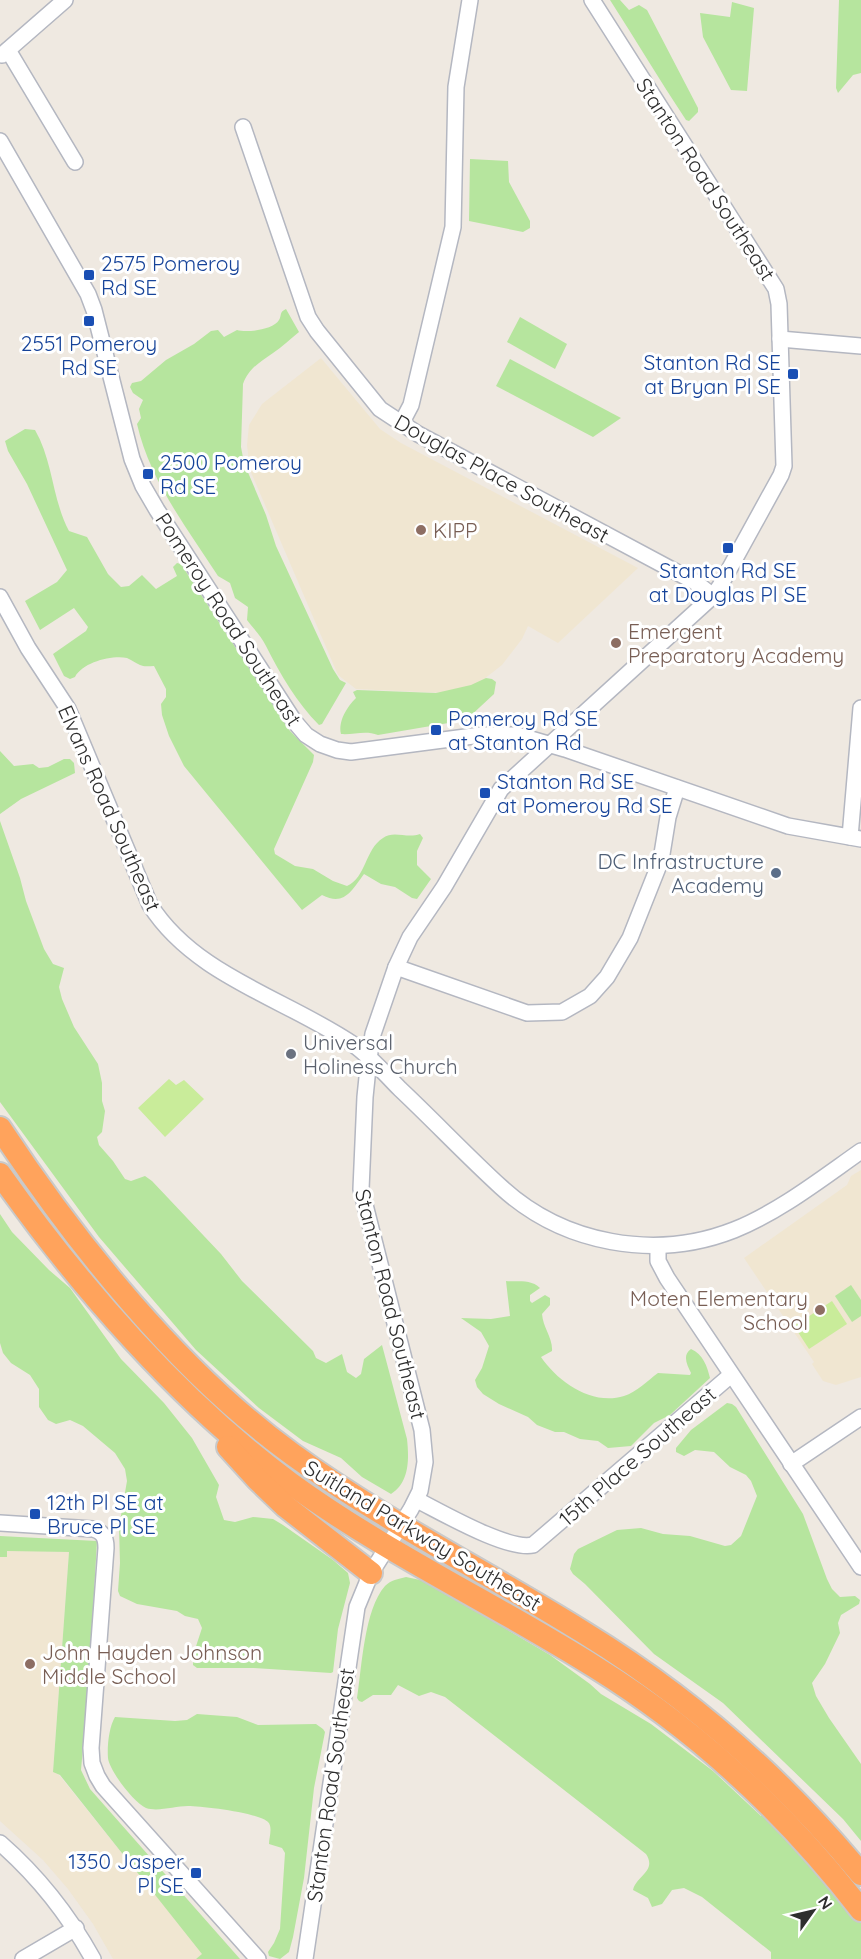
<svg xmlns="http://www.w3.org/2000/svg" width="861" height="1959" viewBox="0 0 861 1959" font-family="Quicksand,sans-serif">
	<rect width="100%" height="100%" fill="#efe9e1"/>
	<g fill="#f0e6d1">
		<polygon points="321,358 380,429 401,443 638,568 558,643 528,626 522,639 502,665 484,679 468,688 443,693 356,689 338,675 250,470 247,445 249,425 262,404"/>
		<polygon points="861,1170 861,1377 836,1385 823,1381 812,1364 814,1362 744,1258 847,1185 851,1176"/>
		<polygon points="21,1550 69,1552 53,1771 59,1775 203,1954 196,1959 113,1959 93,1924 68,1889 43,1860 0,1821 0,1557 6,1557 6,1551"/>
	</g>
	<g fill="#b6e59e">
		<path d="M610 0H620L629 10 639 5 647 10 698 108V112L689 121 686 120C660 81 636 40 610 0Z"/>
		<polygon points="839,0 861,0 861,73 853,75 838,93 836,88"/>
		<polygon points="732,2 754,8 747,91 731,90 703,37 700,13 730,17"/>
		<polygon points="470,159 508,161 509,182 530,221 530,228 523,232 469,221"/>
		<path d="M286 309 299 332C290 339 282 347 273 353 259 363 249 368 243 384L241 447 244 463 266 515 276 546 333 669 340 680 346 683 322 724 319 725C297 703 280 674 266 646 262 637 253 628 247 620L248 607 235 598 230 583 218 576C187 528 150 481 137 424L141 418 139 409 143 400 133 393 130 387 132 383 141 381 166 360 194 344 211 331 218 330 224 337 237 330C246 333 273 330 279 320 282 315 279 312 286 309Z"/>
		<polygon points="520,317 567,344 555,369 507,342"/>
		<polygon points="510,359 621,418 593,437 496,386"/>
		<path d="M25 429 35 430C53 461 52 499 69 531L87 537 108 574 121 587 129 586 142 575 156 589 177 576 173 567 177 563 181 564 290 731 314 755 313 762 274 849 275 854 295 866 313 869 333 881 347 886C366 878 365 849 383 838 394 830 407 839 420 834L423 838 417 851V865L431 879 417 899 412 898 395 887 381 884 364 874C351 892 344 906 322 895L302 910 184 766 169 736 162 715 161 704 166 697V689L154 666C149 666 144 667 140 665 135 663 132 660 127 658 112 655 83 662 75 677L70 679 64 676 53 654 86 631 88 627 74 608 40 630 25 601 57 582 67 570 27 484 8 451 5 441Z"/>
		<path d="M486 678 492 679 496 682 494 694 466 720 378 735C365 730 354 735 341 734 338 721 347 707 356 698L353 692 357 690 436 693 471 685Z"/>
		<polygon points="0,751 14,766 33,764 39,768 48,767 64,759 70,759 74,763 75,773 21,799 0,814"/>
		<path d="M0 821 20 878 26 901 44 949 53 964 64 968 59 987 62 999 74 1027 98 1064 102 1083V1101L105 1111 102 1132 97 1137 99 1145 113 1161 125 1179 131 1181 145 1176 152 1181 221 1254 242 1281 313 1351 316 1358 326 1363 342 1354 347 1372 356 1378 361 1374 364 1359 382 1345 407 1439C409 1458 410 1482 391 1494L362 1477 341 1458 303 1441 259 1408 196 1350 99 1237 0 1102Z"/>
		<path d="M0 1214 12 1232 49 1270 70 1288 121 1359 164 1403 192 1438 219 1485 216 1497 224 1520 235 1522 253 1517 273 1519 283 1525 333 1560 348 1573 350 1583 338 1629 333 1672 331 1673 254 1668H197L193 1665C193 1652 198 1641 202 1628L198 1619 185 1616 177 1611 137 1604 120 1596 118 1591 120 1563 119 1527 127 1481 125 1469 115 1453 83 1426 70 1420 56 1424 48 1420 39 1407V1389L30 1375 11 1363 3 1353 0 1343Z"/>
		<path d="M506 1281C518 1282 531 1279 540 1288L530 1295V1301L532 1303 545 1295 550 1298V1305L542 1314C543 1328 553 1338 552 1351L541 1357C558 1382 592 1406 624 1396 637 1392 647 1381 658 1373L690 1375 691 1373C687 1365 682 1355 691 1349 703 1354 707 1366 710 1378L670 1415 654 1423 631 1446 608 1448 598 1441 580 1439 564 1432H555L537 1425 528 1417 499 1404 483 1394 477 1387 475 1380 482 1368 489 1346 481 1332 461 1318 491 1319 510 1316Z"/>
		<polygon points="851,1285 861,1300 861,1316 852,1322 835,1296"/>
		<polygon points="727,1403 732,1404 736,1407 803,1514 827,1579 832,1589 840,1597 855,1596 860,1600 859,1604 841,1615 838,1623 840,1633 825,1664 812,1683 816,1696 829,1718 861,1764 861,1841 843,1819 723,1703 654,1654 585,1584 573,1574 570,1569 574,1554 578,1549 617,1530 641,1528 663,1534 690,1536 725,1546 731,1545 741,1536 757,1496 751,1481 746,1475 730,1467 714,1452 695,1450 684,1456 676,1452 676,1448 691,1430"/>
		<polygon points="0,1536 97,1541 89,1680 81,1770 90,1789 240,1959 196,1959 202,1954 60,1775 53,1772 69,1552 7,1551 7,1557 0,1557"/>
		<path d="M406 1577 425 1581 550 1655 590 1684 601 1694 651 1724 713 1771 761 1816 763 1814 822 1875 861 1923V1959H771V1952L702 1897 684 1888 672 1890 662 1904 652 1907 648 1898 633 1890C637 1875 657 1871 646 1854L445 1697 431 1692 419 1696 398 1685 391 1695H373L362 1702 359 1701 357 1698C362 1667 364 1610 385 1586 391 1580 398 1579 406 1577Z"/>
		<path d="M197 1714 237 1717 258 1725 316 1724 323 1729 325 1732 314 1788 304 1878 293 1937 289 1952 280 1959 269 1956 268 1952 274 1943 280 1929 285 1853 282 1848 269 1844C269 1838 273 1827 268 1822 260 1813 202 1806 188 1806 175 1806 158 1812 146 1808 134 1803 109 1770 108 1758 107 1746 109 1727 115 1717L175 1721 187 1720Z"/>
	</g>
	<g fill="#c9ec9a">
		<polygon points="169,1079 176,1085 184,1080 204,1099 165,1137 138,1108"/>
		<polygon points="832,1301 847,1324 809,1349 794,1326"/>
	</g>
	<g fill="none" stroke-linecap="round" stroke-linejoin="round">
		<g stroke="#b4b7c1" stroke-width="18">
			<g id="minor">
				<polyline points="8,50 75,162"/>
				<polyline points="2,55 65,0"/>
				<polyline points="243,127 308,317 317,331 380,409 418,434 695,582 713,596"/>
				<polyline points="0,141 88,294 94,310 132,459 143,486 157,510 294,721 306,735 320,744 337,750 351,752 481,735 517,735 565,749 788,826 861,839"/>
				<polyline points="780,339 861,346"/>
				<polyline points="401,424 411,405 453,227 456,87 470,0"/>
				<path d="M0 597 28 648 68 709 150 905C195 976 287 999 354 1045 371 1057 385 1074 400 1089 434 1121 466 1155 501 1187 563 1244 655 1261 734 1230 779 1212 821 1179 861 1151"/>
				<polyline points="850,837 861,708"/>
				<polyline points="396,967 527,1013 562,1012 590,996 607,977 630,938 661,860 668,817 677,788"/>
				<polyline points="658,1246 658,1261 667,1278 861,1567"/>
				<polyline points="791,1464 861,1417"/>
				<path d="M417 1500C441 1512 508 1551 533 1545L731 1375"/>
				<path d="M0 1523 93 1529C103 1532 106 1537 106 1548L91 1748 92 1763 97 1776 103 1786 258 1959"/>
				<path d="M0 1843C39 1877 68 1914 93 1959"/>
				<polyline points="23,1959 76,1928"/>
				<polyline points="305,1959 357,1607 371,1573 411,1509 420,1491 425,1462 422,1430 361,1189 365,1097 369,1058 373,1034 396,967 410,937 444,887 501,789 713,596 720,586 781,475 784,466 779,304 776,289 592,0"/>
			</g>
		</g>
		<g stroke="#c9c9c9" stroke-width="26">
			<g id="highway">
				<path d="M0 1128C77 1245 179 1372 292 1454 384 1521 487 1572 583 1632 689 1697 782 1778 861 1874"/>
				<path d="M0 1174C79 1286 180 1402 290 1483 386 1553 495 1604 595 1667 698 1731 787 1814 861 1910"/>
				<polyline points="228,1447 258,1480 285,1506 371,1573"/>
			</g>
		</g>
		<use href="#minor" stroke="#fff" stroke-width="15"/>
		<use href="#highway" stroke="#ffa35c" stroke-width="22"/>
	</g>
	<g fill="#1a4fb4" stroke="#fff" stroke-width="2">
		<rect x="83" y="269" width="12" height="12" rx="3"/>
		<rect x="83" y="315" width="12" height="12" rx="3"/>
		<rect x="787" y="368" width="12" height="12" rx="3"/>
		<rect x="142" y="468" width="12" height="12" rx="3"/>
		<rect x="722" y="542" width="12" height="12" rx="3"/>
		<rect x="430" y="724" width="12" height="12" rx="3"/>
		<rect x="479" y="787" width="12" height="12" rx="3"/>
		<rect x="29" y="1508" width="12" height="12" rx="3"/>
		<rect x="190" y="1867" width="12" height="12" rx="3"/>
	</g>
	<g fill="#8d6e63" stroke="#fff" stroke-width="2">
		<circle cx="421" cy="530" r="6"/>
		<circle cx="616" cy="643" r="6"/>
		<circle cx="820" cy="1310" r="6"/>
		<circle cx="30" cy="1664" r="6"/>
	</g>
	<circle fill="#5c6f8a" stroke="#fff" stroke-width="2" cx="776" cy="873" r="6"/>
	<circle fill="#6b7280" stroke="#fff" stroke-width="2" cx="291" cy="1054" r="6"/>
	<g text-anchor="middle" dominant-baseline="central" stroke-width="6" stroke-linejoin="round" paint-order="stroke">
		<g font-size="21" fill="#2e2e2e" stroke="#fff">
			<text transform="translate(706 179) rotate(57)">Stanton Road Southeast</text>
			<text transform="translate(502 478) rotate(29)">Douglas Place Southeast</text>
			<text transform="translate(229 619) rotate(57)">Pomeroy Road Southeast</text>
			<text transform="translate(110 808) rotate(66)">Elvans Road Southeast</text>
			<text transform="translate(391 1304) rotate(76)">Stanton Road Southeast</text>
			<text transform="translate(637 1456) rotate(-41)">15th Place Southeast</text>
			<text transform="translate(423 1535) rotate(31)">Suitland Parkway Southeast</text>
			<text transform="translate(330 1785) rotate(-82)">Stanton Road Southeast</text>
		</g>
		<g font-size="21" fill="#164399" stroke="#fff" text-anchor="start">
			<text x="101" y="263">2575 Pomeroy<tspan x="101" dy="24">Rd SE</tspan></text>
			<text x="89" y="343" text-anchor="middle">2551 Pomeroy<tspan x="89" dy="24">Rd SE</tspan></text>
			<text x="781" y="362" text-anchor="end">Stanton Rd SE<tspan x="781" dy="24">at Bryan Pl SE</tspan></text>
			<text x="160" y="462">2500 Pomeroy<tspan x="160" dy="24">Rd SE</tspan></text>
			<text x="728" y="570" text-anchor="middle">Stanton Rd SE<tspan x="728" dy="24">at Douglas Pl SE</tspan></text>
			<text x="448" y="718">Pomeroy Rd SE<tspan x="448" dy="24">at Stanton Rd</tspan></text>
			<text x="497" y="781">Stanton Rd SE<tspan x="497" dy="24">at Pomeroy Rd SE</tspan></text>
			<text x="47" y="1502">12th Pl SE at<tspan x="47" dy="24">Bruce Pl SE</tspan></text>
			<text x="184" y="1861" text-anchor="end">1350 Jasper<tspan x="184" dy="24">Pl SE</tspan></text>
		</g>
		<g font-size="21" fill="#785e54" stroke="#fff" text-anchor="start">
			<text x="433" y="530">KIPP</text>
			<text x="628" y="631">Emergent<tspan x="628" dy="24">Preparatory Academy</tspan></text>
			<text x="808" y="1298" text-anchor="end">Moten Elementary<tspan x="808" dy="24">School</tspan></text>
			<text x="42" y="1652">John Hayden Johnson<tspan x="42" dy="24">Middle School</tspan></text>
		</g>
		<g font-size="21" fill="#4e5e75" stroke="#fff" text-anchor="end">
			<text x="764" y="861">DC Infrastructure<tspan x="764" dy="24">Academy</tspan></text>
		</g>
		<g font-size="21" fill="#5b616d" stroke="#fff" text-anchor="start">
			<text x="303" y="1042">Universal<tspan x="303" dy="24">Holiness Church</tspan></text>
		</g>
	</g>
	<g transform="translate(813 1911) rotate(56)" stroke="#ffffff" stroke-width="4.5" paint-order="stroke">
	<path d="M0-4.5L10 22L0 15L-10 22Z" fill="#2e2e2e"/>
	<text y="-9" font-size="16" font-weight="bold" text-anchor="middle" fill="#2e2e2e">N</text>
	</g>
</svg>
